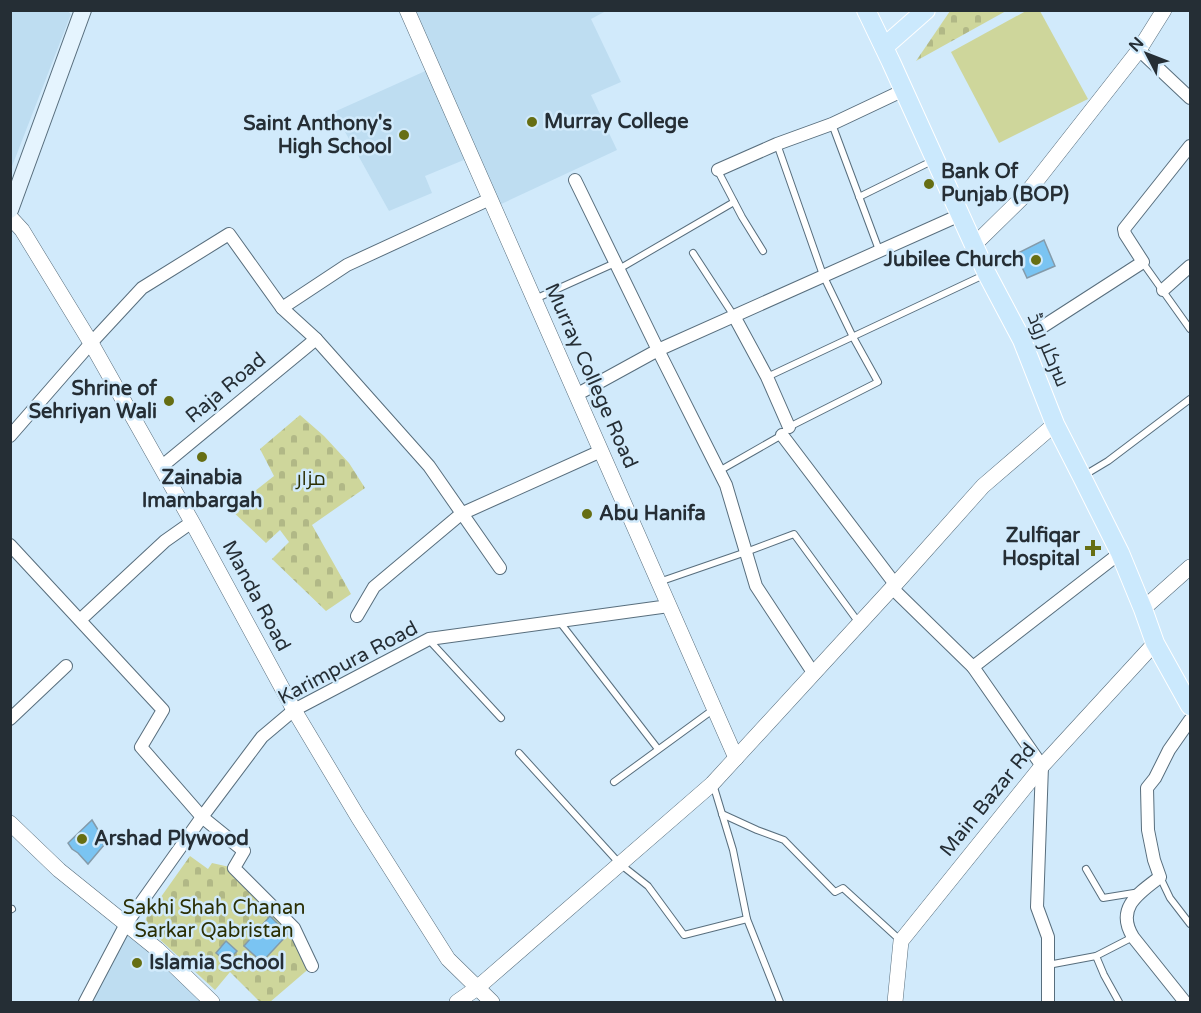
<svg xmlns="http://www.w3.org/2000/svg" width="1201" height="1013" viewBox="0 0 1201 1013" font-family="'Varela Round',Cairo,sans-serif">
	<defs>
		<pattern id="cemetery-stones" width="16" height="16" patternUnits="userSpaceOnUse" patternTransform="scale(1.5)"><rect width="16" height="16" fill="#ced69b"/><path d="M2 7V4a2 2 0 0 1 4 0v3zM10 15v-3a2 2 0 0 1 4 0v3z" fill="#b1b886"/></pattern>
	</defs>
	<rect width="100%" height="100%" fill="#d1eafb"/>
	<g fill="#beddf1">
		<polygon points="11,10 66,10 71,14 11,169"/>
		<polygon points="412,11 606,11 591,19 621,82 591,95 617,150 497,206"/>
		<polygon points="432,68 471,157 425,176 432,193 389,211 334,112"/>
		<polygon points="126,924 212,1002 85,1002"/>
	</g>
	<polygon fill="#ced69b" points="1026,11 1040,11 1088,99 999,143 951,52"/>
	<g fill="url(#cemetery-stones)">
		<polygon points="950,11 1006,11 916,61"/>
		<polygon points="300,415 324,436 349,463 365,488 312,525 351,594 326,611 272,559 289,542 280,530 266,543 231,510 274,476 260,449"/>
		<polygon points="190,856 208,869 212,863 234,868 294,928 312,966 270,1002 260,1002 230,972 215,990 145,926 146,918"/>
	</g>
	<g fill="#7ac4f2" stroke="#849baa" stroke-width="1.5">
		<polygon points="1044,240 1055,266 1027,278 1016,254"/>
		<polygon points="92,820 100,833 97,836 104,845 88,864 78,853 72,849 68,843"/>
		<polygon points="270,916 288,934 262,962 244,946"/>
		<polygon points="226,941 237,951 227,962 216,953"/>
	</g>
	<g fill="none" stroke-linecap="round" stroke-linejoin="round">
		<g stroke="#586e7d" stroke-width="8">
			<g id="service">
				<polyline points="832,124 879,250"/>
				<polyline points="718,171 742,217 763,251"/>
				<polyline points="859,197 934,160"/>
				<polyline points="693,253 734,316"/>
				<polyline points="1143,263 1190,329"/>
				<polyline points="619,269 734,202"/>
				<polyline points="535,299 615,263"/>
				<polyline points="767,377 986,274"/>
				<polyline points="719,471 782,435 789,427 878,382 853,337 823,275 777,144"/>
				<polyline points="1083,476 1108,461 1190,399"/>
				<polyline points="659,582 746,552 794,534 859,623"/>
				<polyline points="559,621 658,749"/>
				<polyline points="429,640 501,718"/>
				<polyline points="519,753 620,864 648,886 684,935 747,919"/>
				<polyline points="614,782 714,709"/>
				<polyline points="713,784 733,850 747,919 780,1002"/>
				<polyline points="722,814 757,830 784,840 835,892 843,888 900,940"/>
				<polyline points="1086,869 1103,898 1140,892"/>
				<polyline points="1160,877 1170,898 1190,924"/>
				<polyline points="10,910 12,909"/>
				<polyline points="1096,956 1104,975 1119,1002"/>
				<polyline points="1048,965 1096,956 1133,937"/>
			</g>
		</g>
		<g stroke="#586e7d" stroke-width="14">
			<g id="minor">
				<polyline points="1139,50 1190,98"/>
				<polyline points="718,170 777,144 832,124 904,90"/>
				<polyline points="575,180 658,350 726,485 756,586 814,674"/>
				<polyline points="1163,290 1190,266"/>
				<polyline points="282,308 347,265 490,199"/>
				<polyline points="734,316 767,377 789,427"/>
				<polyline points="1022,340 1143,262 1125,234 1124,229 1190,146"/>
				<polyline points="576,395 658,350 960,215"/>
				<polyline points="782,435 895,584"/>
				<polyline points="10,436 91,343 142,288 229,234 282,308 316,339 429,466 500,568"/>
				<polyline points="161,467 316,339"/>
				<polyline points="10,545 163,710 141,747 202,817 244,851 234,868 294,928 312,966"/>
				<polyline points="892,588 973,667 1042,766 1037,907 1048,937 1048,1002"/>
				<polyline points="357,616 374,587 461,514 601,451"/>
				<polyline points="80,620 165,541 192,522"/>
				<polyline points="973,667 1120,553"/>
				<polyline points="10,719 66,666"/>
				<polyline points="85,1002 126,924 202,817 262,737 294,710 429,639 669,606"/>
				<path d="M1185 1002 1133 937C1115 908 1139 893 1160 877L1154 860 1148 830 1147 788 1155 778 1169 750 1190 720"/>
			</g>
		</g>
		<g stroke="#586e7d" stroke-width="16">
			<g id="tertiary">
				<polyline points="407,10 736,758"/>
				<polyline points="10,217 22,230 91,343 192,522 294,710 358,817 448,959 492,1002"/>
				<polyline points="974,245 1026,194 1139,50 1164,10"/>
				<polyline points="1143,609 1190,567"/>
				<polyline points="10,823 59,870 157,949 212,1002"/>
				<polyline points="457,1002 477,988 712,784 892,588 983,486 1055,424"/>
				<polyline points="895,1002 901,941 1042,766 1155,643"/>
			</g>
		</g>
		<g stroke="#586e7d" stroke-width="18">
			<polyline id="secondary" points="10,210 83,10"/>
		</g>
		<g stroke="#fff" stroke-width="20">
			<g id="primary">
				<polyline points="866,10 891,62 987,274 1022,340 1055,424 1082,477 1120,553 1143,609 1155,643 1190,706"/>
				<polyline points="884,47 926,10"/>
			</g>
		</g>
		<use href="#service" stroke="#fff" stroke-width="6"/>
		<use href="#minor" stroke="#fff" stroke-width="12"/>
		<use href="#tertiary" stroke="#fff" stroke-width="15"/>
		<use href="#secondary" stroke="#e5f4fe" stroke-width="16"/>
		<use href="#primary" stroke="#cbe9fd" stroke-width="18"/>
	</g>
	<g fill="#666e13" stroke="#d1eafb" stroke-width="2">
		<circle cx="532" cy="122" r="6"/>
		<circle cx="404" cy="135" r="6"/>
		<circle cx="929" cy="184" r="6"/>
		<circle cx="1036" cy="260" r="6"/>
		<circle cx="169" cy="401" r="6"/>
		<circle cx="202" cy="457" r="6"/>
		<circle cx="587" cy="514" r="6"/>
		<path d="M1090 539h6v6h6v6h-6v6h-6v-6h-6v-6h6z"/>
		<circle cx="82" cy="839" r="6"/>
		<circle cx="137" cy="963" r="6"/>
	</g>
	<g text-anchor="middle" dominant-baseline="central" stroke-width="5" stroke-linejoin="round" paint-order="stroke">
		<g font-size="20" font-weight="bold" fill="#252e35" stroke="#d1eafb" text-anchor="start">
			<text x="544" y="122">Murray College</text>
			<text x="392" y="124" text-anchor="end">Saint Anthony's<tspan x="392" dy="23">High School</tspan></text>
			<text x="941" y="172">Bank Of<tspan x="941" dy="23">Punjab (BOP)</tspan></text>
			<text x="1024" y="260" text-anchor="end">Jubilee Church</text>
			<text x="157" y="389" text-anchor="end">Shrine of<tspan x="157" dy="23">Sehriyan Wali</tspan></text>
			<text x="202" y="478" text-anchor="middle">Zainabia<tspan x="202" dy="23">Imambargah</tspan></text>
			<text x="599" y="514">Abu Hanifa</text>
			<text x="1080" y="536" text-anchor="end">Zulfiqar<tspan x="1080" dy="23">Hospital</tspan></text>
			<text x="94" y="839">Arshad Plywood</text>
			<text x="149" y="963">Islamia School</text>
		</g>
		<g font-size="20" fill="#252e35" stroke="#d1eafb">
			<text transform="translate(1048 350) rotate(67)">سرکلر روڈ</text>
			<text transform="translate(591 376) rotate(66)">Murray College Road</text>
			<text transform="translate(226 388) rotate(-40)">Raja Road</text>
			<text transform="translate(256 596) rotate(62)">Manda Road</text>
			<text transform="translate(348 663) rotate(-28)">Karimpura Road</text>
			<text transform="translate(988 800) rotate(-51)">Main Bazar Rd</text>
		</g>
		<g font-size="20" fill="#2b2f04" stroke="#d1eafb">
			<text x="311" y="479">مزار</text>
			<text x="214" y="908">Sakhi Shah Chanan<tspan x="214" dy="23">Sarkar Qabristan</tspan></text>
		</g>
	</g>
	<rect width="1201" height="1013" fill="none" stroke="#252e35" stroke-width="24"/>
	<g transform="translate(1147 54) rotate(312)" stroke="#d1eafb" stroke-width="4.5" paint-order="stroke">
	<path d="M0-4.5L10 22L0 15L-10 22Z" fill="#252e35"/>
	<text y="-9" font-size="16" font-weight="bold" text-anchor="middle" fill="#252e35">N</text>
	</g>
</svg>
